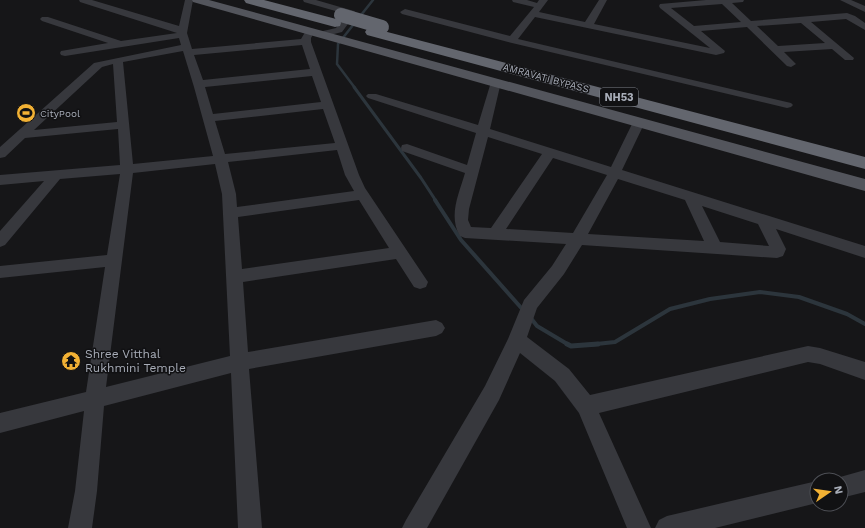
<svg xmlns="http://www.w3.org/2000/svg" width="865" height="528" viewBox="0 0 865 528" font-family="'Work Sans',sans-serif">
	<rect width="100%" height="100%" fill="#161618"/>
	<g fill="none" stroke-linecap="round" stroke-linejoin="round">
		<polyline stroke="#2c353c" stroke-width="2.5" points="355,88 337,64 338,44 373,0"/>
		<polyline stroke="#2c353c" stroke-width="3" points="354,87 421,178 436,201"/>
		<g stroke="#2c353c" stroke-width="4">
			<polyline points="435,200 461,240 524,311"/>
			<polyline points="530,317 537,326 569,345"/>
			<polyline points="587,345 615,342 670,309 710,299 760,292 799,297 847,314 865,324"/>
		</g>
		<polyline stroke="#2c353c" stroke-width="5" points="567,344 571,346 598,344"/>
		<g fill="#37383d" fill-rule="evenodd">
			<path d="M79 0H92L179 26 185 0H193L187 33 192 49 301 39 307 29 310 28 315 31 311 38V42L359 175 365 188 428 282 426 287 420 289 414 287 396 259 243 282 248 352 436 320 442 323 445 328 442 333 436 336 249 369 262 528H238L231 373 104 406 97 491 92 528H68L75 491 84 411 0 433V413L86 392 105 267 0 278V266L107 255 120 174 60 179 5 245 0 247V231L44 181 0 185V175L120 165 118 129 25 138 5 157 0 158V147L94 63 181 45 179 38 65 56 61 55 60 53 61 51 108 43 42 21 40 19 42 17H48L121 41 177 33 80 2ZM302 45 310 69 203 80 194 55ZM183 51 194 87 213 156 133 164 123 62ZM113 64 117 122 34 130 102 67ZM312 76 321 102 213 114 205 87ZM323 109 335 143 225 154 215 121ZM337 150 345 175 354 191 237 207 236 194 228 162ZM215 164 222 194 230 356 106 387 133 173ZM359 200 389 248 242 269 238 217Z"/>
			<polygon points="303,0 316,0 354,11 356,13 342,32 322,37 319,36 317,34 319,32 336,28 346,14 304,2"/>
			<path d="M512 0H527L537 3 539 0H548L539 12 585 22 599 0H607L594 24 710 48 660 8 659 6 660 4 706 0H744L743 2 732 3 751 21 847 13 855 16 865 23V30L846 19 811 22 854 58 853 60H845L832 49 784 52 796 64 791 67 787 66 747 27 701 31 725 51 724 53 716 55 535 17 518 39 791 103 793 105 791 107 787 108 512 43 402 14 400 12 405 9 510 36 534 7 513 2ZM722 4 741 22 694 26 671 8ZM801 23 825 43 778 46 757 26Z"/>
			<polygon points="840,0 851,0 865,6 865,12"/>
			<path d="M496 79 501 82 490 129 611 167 633 122 635 119H643L645 122 622 170 865 246V258L776 229 786 249 783 256 777 258 582 245 564 274 537 308 527 337 569 369 590 395 808 346 820 348 865 362V380L820 364 808 362 599 413 651 528H627L579 413 555 381 520 353 499 400 427 528H402L406 520 485 386 508 339 524 300 552 266 566 244 465 238 460 236C448 216 459 194 465 173L402 151 401 148 402 145 407 144 467 165 476 133 368 98 366 96 368 94H376L478 125 491 82ZM488 137 542 154 491 228 471 227 468 220 469 209ZM553 158 607 175 573 233 506 229ZM618 179 685 200 704 241 588 234ZM702 206 758 224 769 246 720 242Z"/>
			<polygon points="865,470 865,492 841,498 841,480 833,479"/>
			<polygon points="817,481 817,503 715,528 655,528 659,520 667,516"/>
		</g>
		<polygon fill="#53555c" fill-rule="evenodd" points="192,0 209,0 865,179 865,191 193,2"/>
		<g fill="#63666e" fill-rule="evenodd">
			<polygon points="244,0 264,0 340,20 341,23 340,26 335,27 246,3"/>
			<polygon points="372,28 865,157 865,169 367,35 365,32 367,29"/>
		</g>
		<polyline stroke="#63666e" stroke-width="14" points="341,15 382,27"/>
	</g>
	<defs>
		<g id="stadium-disc" transform="scale(1)"><circle r="9.5" fill="#f2b134" stroke="#111113"/><path d="M0-5a6.5 5 0 1 0 0 10a6.5 5 0 1 0 0-10ZM-3.5-1.8h7v3.6h-7Z" fill="#111"/></g>
		<g id="temple-disc" transform="scale(1)"><circle r="9.5" fill="#f2b134" stroke="#111113"/><path d="M0-6L5-2H3V0L6.5 2.5H4V6H1.5V3h-3V6H-4V2.5H-6.5L-3 0V-2H-5Z" fill="#111"/></g>
	</defs>
	<g fill-rule="evenodd">
		<use href="#stadium-disc" x="26" y="113"/>
		<use href="#temple-disc" x="71" y="361"/>
	</g>
	<g text-anchor="middle" dominant-baseline="central" stroke-width="3" stroke-linejoin="round" paint-order="stroke">
		<g font-size="10" fill="#a8adb8" stroke="#111113">
			<text transform="translate(546 78) rotate(15)">AMRAVATI BYPASS</text>
		</g>
		<g font-size="10" fill="#a8adb8" stroke="#111113" text-anchor="start">
			<text x="40" y="113">CityPool</text>
		</g>
		<rect fill="#111113" stroke="#7b7e86" stroke-width="1" x="600" y="88" width="38" height="18" rx="3"/>
		<g font-size="11" font-weight="bold" fill="#a8adb8">
			<text x="619" y="97">NH53</text>
		</g>
		<g font-size="12" fill="#a8adb8" stroke="#111113" text-anchor="start">
			<text x="85" y="354">Shree Vitthal<tspan x="85" dy="14">Rukhmini Temple</tspan></text>
		</g>
	</g>
	<g transform="translate(829 492) rotate(77)"><circle r="19" fill="#111113" stroke="#4d4f55"/>
	<path d="M0-3L7 15L0 10L-7 15Z" fill="#f2b134"/>
	<text y="-6" font-size="11" font-weight="bold" text-anchor="middle" fill="#a8adb8">N</text>
	</g>
</svg>
